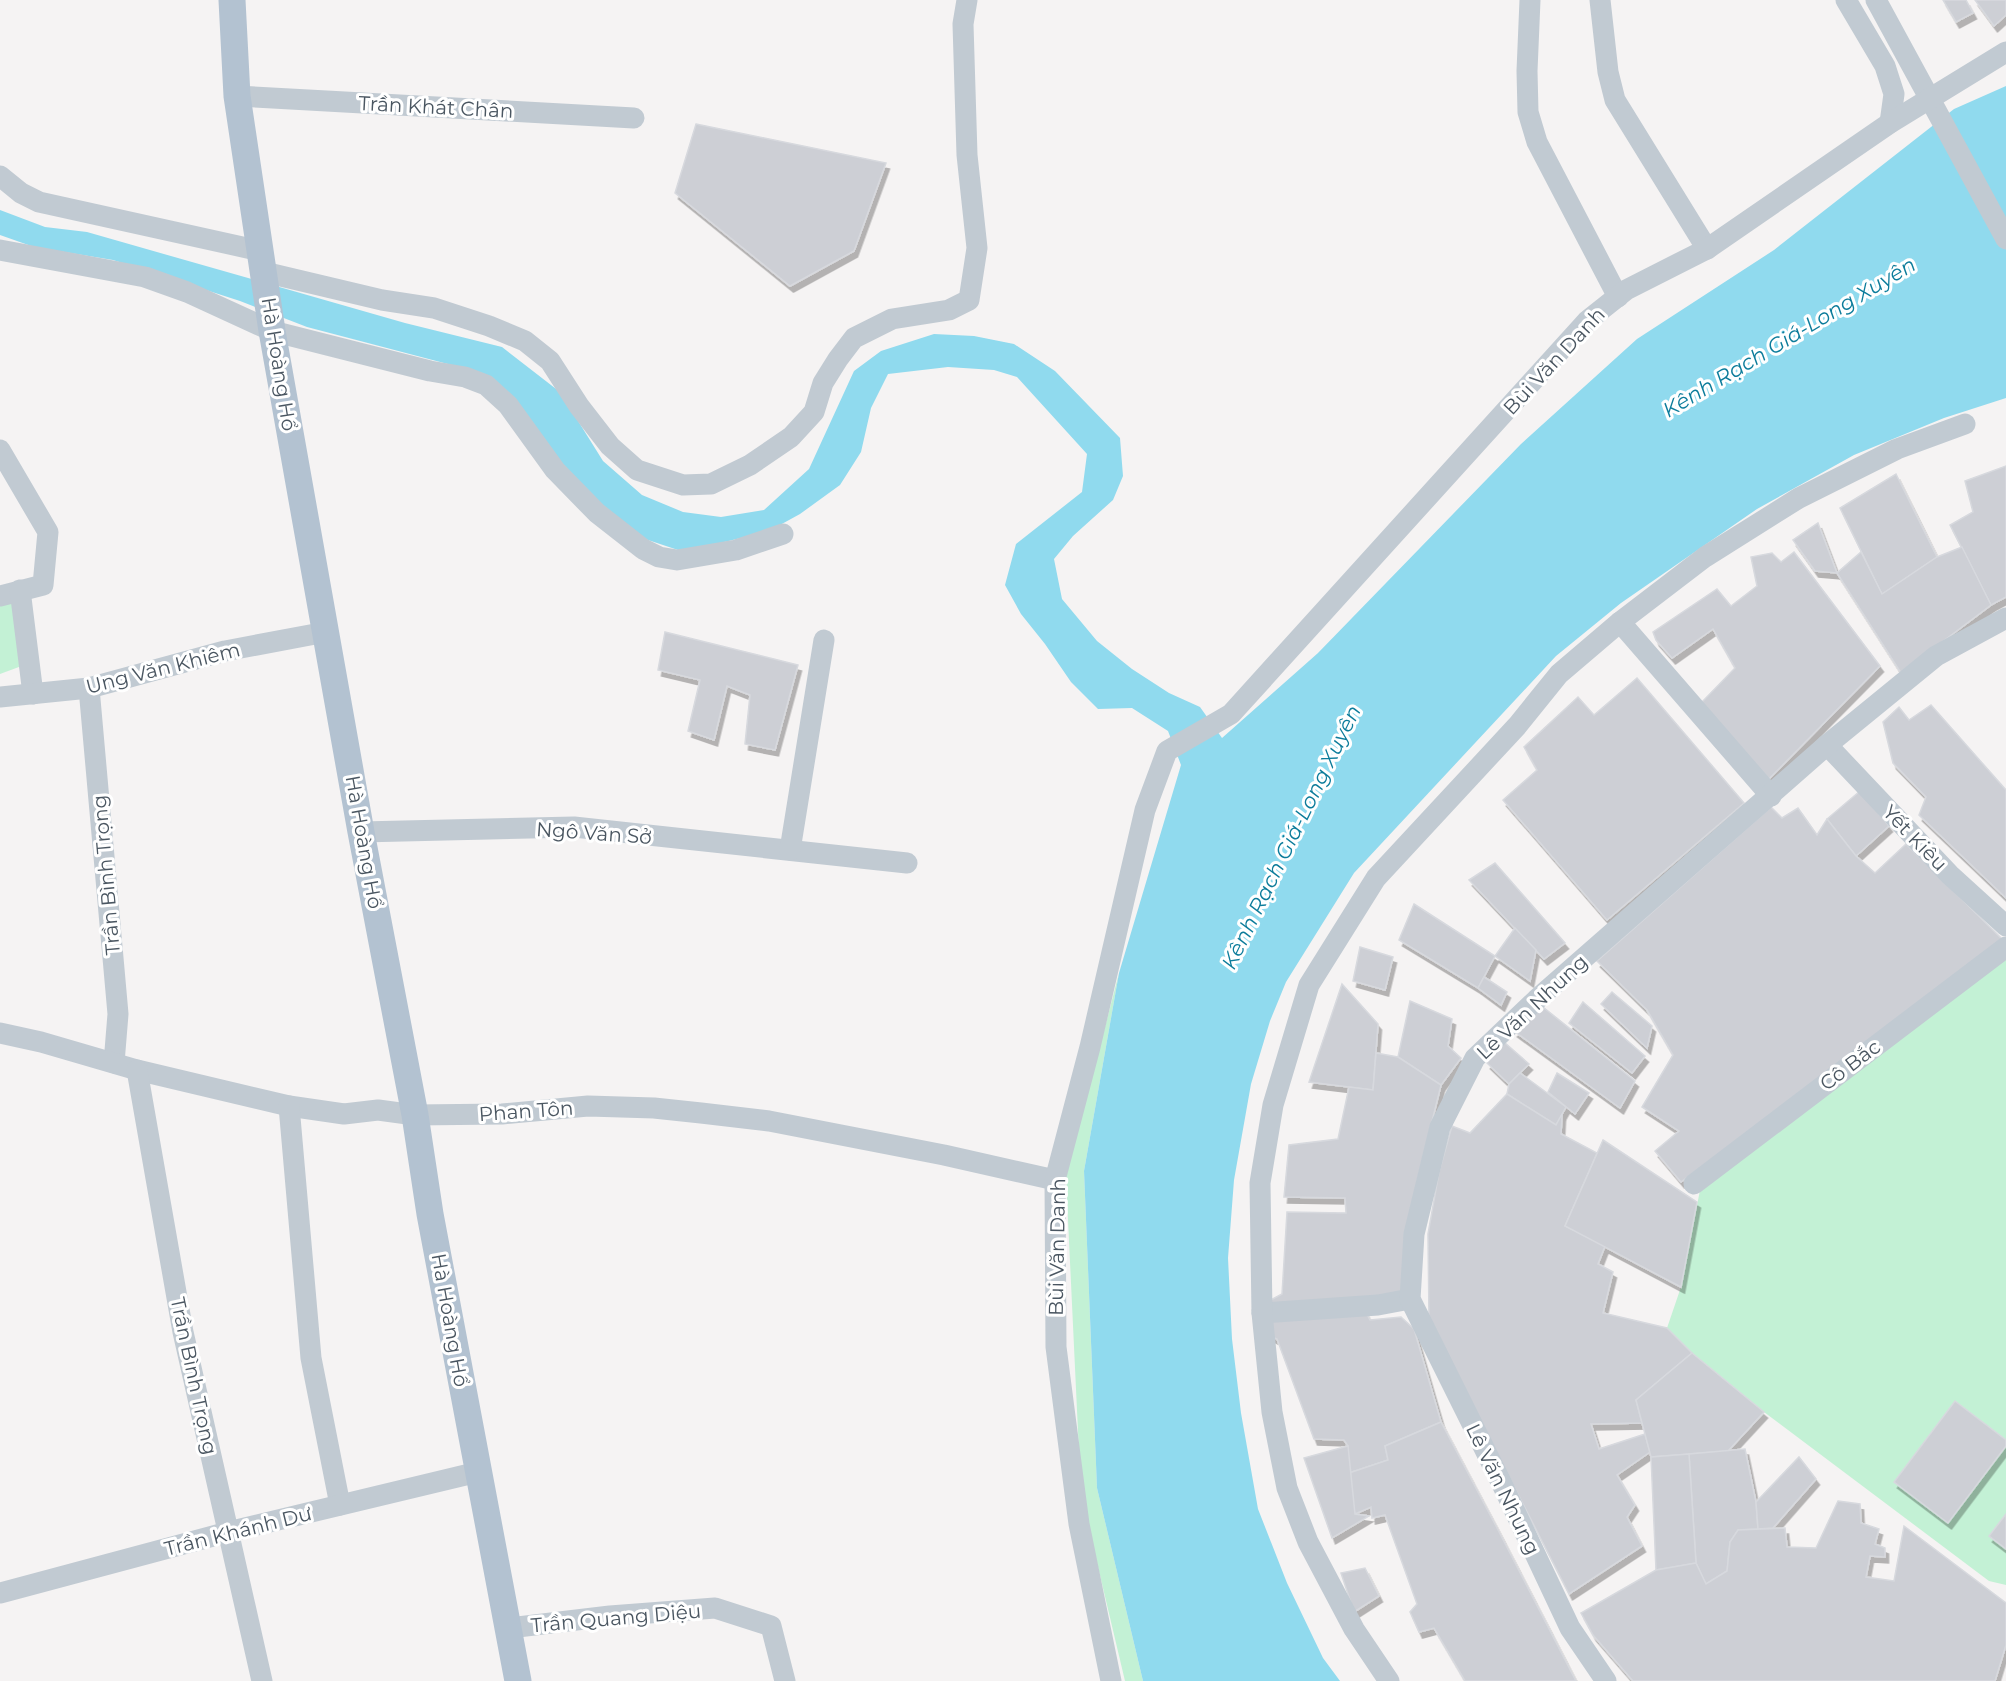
<svg xmlns="http://www.w3.org/2000/svg" width="2006" height="1681" viewBox="0 0 2006 1681" font-family="Montserrat,sans-serif">
	<defs>
		<filter id="shadow"><feDropShadow dx="3.5" dy="6" stdDeviation="0" flood-color="#0004"/></filter>
	</defs>
	<rect width="100%" height="100%" fill="#f5f3f3"/>
	<g fill="#c3f1d5">
		<polygon points="20,590 27,664 0,674 0,596"/>
		<polygon points="2006,953 2006,1585 1989,1581 1764,1412 1692,1353 1667,1328 1681,1287 1701,1185"/>
		<polygon points="1119,973 1084,1171 1097,1488 1143,1681 1125,1681 1081,1495 1066,1177"/>
	</g>
	<polygon fill="#90daee" points="2006,86 2006,398 1944,418 1854,455 1757,509 1621,603 1556,656 1354,873 1286,982 1270,1021 1251,1084 1234,1180 1228,1258 1232,1339 1241,1413 1258,1509 1287,1583 1323,1658 1340,1681 1143,1681 1097,1488 1084,1171 1119,973 1181,765 1168,731 1132,708 1098,709 1071,682 1045,644 1021,614 1005,585 1016,544 1082,492 1087,454 1017,377 994,370 948,367 888,374 871,408 861,452 840,485 800,514 769,531 684,552 645,539 603,506 577,482 482,373 307,327 240,301 113,260 34,247 0,235 0,210 45,227 87,232 405,323 502,347 560,392 603,461 642,495 683,512 721,517 764,510 809,469 854,371 881,351 934,334 974,336 1014,344 1055,371 1120,438 1123,476 1113,500 1073,536 1054,559 1062,599 1097,641 1132,669 1169,693 1200,707 1222,738 1318,653 1521,444 1637,339 1774,250 1954,109"/>
	<g fill="#cdcfd5" stroke="#d7d9de" stroke-width="1.5" filter="url(#shadow)">
		<polygon points="1943,0 1966,0 1973,13 1956,22"/>
		<polygon points="1975,0 2006,0 2006,15 1994,26"/>
		<polygon points="696,124 886,163 854,251 790,286 675,193"/>
		<polygon points="2006,466 2006,597 1991,605 1950,525 1973,512 1965,481"/>
		<polygon points="1896,474 1937,557 1882,594 1840,508"/>
		<polygon points="1818,523 1837,573 1815,571 1793,540"/>
		<polygon points="1962,547 1991,605 1901,673 1837,573 1861,552 1882,594 1937,557"/>
		<polygon points="1794,552 1880,666 1768,780 1701,703 1735,668 1713,629 1672,658 1656,640 1653,632 1717,589 1731,606 1757,586 1751,557 1772,553 1781,562"/>
		<polygon points="665,632 798,665 775,750 745,744 750,695 727,686 714,740 688,731 700,680 658,670"/>
		<polygon points="1637,678 1744,803 1607,920 1503,800 1537,770 1524,747 1578,697 1594,715"/>
		<polygon points="1931,705 2006,790 2006,898 1919,815 1926,797 1893,763 1883,722 1899,707 1909,720"/>
		<polygon points="1860,791 1889,826 1856,856 1827,819"/>
		<polygon points="1771,807 1782,818 1798,808 1817,835 1827,819 1856,856 1875,873 1906,844 2004,941 1681,1182 1655,1151 1679,1131 1642,1107 1673,1055 1647,1010 1597,961"/>
		<polygon points="1495,863 1565,943 1544,959 1469,880"/>
		<polygon points="1414,904 1495,956 1478,988 1399,940"/>
		<polygon points="1515,928 1536,950 1530,981 1495,956"/>
		<polygon points="1360,947 1393,957 1385,990 1353,981"/>
		<polygon points="1484,977 1507,992 1501,1005 1478,988"/>
		<polygon points="1342,984 1378,1024 1373,1090 1309,1082"/>
		<polygon points="1612,992 1652,1026 1647,1048 1601,1004"/>
		<polygon points="1410,1001 1452,1019 1448,1046 1461,1058 1441,1085 1398,1057"/>
		<polygon points="1583,1002 1645,1056 1632,1073 1569,1023"/>
		<polygon points="1543,1007 1635,1081 1620,1108 1514,1031"/>
		<polygon points="1504,1042 1529,1064 1509,1084 1487,1063"/>
		<polygon points="1376,1053 1398,1057 1441,1085 1417,1182 1401,1294 1360,1301 1370,1320 1401,1317 1414,1329 1441,1422 1385,1446 1388,1460 1346,1474 1348,1446 1344,1440 1314,1439 1277,1339 1261,1332 1252,1310 1282,1294 1287,1212 1346,1213 1345,1198 1284,1197 1289,1145 1338,1139 1349,1087 1373,1090"/>
		<polygon points="1520,1073 1566,1107 1556,1125 1507,1094 1509,1084"/>
		<polygon points="1557,1073 1589,1093 1575,1114 1548,1092"/>
		<polygon points="1507,1094 1556,1125 1562,1114 1561,1134 1597,1153 1565,1226 1605,1246 1598,1264 1613,1272 1603,1313 1667,1328 1692,1353 1636,1400 1642,1423 1591,1424 1599,1449 1645,1434 1650,1452 1617,1475 1635,1505 1627,1517 1642,1546 1569,1594 1429,1320 1428,1234 1439,1172 1452,1126 1470,1133"/>
		<polygon points="1603,1140 1697,1202 1681,1287 1565,1226"/>
		<polygon points="1692,1353 1764,1412 1728,1451 1651,1457 1636,1400"/>
		<polygon points="1955,1401 2006,1440 2006,1446 1948,1523 1894,1482"/>
		<polygon points="1441,1422 1496,1526 1576,1681 1465,1681 1434,1628 1419,1632 1410,1612 1417,1604 1385,1515 1372,1518 1371,1507 1355,1514 1346,1474 1388,1460 1385,1446"/>
		<polygon points="1348,1446 1355,1514 1369,1516 1332,1538 1304,1458"/>
		<polygon points="1745,1449 1756,1502 1758,1529 1738,1530 1730,1542 1727,1571 1706,1584 1696,1563 1689,1454"/>
		<polygon points="1689,1454 1696,1563 1656,1570 1651,1457"/>
		<polygon points="1799,1457 1816,1479 1773,1528 1758,1529 1756,1502"/>
		<polygon points="1838,1501 1860,1504 1861,1523 1879,1529 1875,1544 1885,1548 1885,1557 1870,1556 1866,1577 1894,1581 1904,1526 2006,1603 2006,1645 1995,1681 1633,1681 1593,1635 1581,1613 1656,1570 1696,1563 1706,1584 1727,1571 1730,1542 1738,1530 1785,1528 1787,1547 1816,1548"/>
		<polygon points="2006,1514 2006,1549 1989,1536"/>
		<polygon points="1365,1568 1379,1596 1354,1612 1341,1573"/>
	</g>
	<g fill="none" stroke-linecap="round" stroke-linejoin="round">
		<g stroke="#c1cad2" stroke-width="21">
			<polyline points="1530,0 1527,71 1528,112 1537,142 1618,297"/>
			<polyline points="1600,0 1608,72 1615,100 1707,249"/>
			<polyline points="1846,0 1885,66 1894,94 1890,123"/>
			<polyline points="1876,0 2006,239"/>
			<polyline points="237,96 634,118"/>
			<polyline points="0,176 21,193 39,202 261,251"/>
			<polyline points="0,250 145,277 187,292 272,331 430,371 465,377 486,385 508,405 555,470 597,513 643,549 659,557 677,560 736,550 783,534"/>
			<polyline points="264,272 382,300 434,308 489,326 525,341 550,361 579,406 610,446 637,470 683,485 711,484 750,465 791,437 814,412 823,383 838,359 854,338 892,319 949,310 969,300 977,248 967,155 963,24 967,0"/>
			<polyline points="0,450 48,532 43,585 0,596"/>
			<polyline points="20,590 33,694"/>
			<polyline points="1620,622 1771,796"/>
			<polyline points="89,688 118,1014 114,1063"/>
			<polyline points="0,697 89,688 225,651 326,632"/>
			<polyline points="1827,745 1950,875 2006,926"/>
			<polyline points="361,832 574,827 907,863"/>
			<polyline points="790,850 824,640"/>
			<polyline points="0,1033 41,1042 137,1070 289,1106 344,1114 378,1110 415,1115 502,1114 588,1106 654,1108 701,1113 769,1121 944,1155 1055,1180"/>
			<polyline points="137,1070 183,1332 262,1681"/>
			<polyline points="289,1106 311,1358 340,1505"/>
			<polyline points="1694,1184 2006,947"/>
			<polyline points="1262,1313 1378,1305 1410,1299"/>
			<polyline points="0,1593 228,1532 478,1472"/>
			<polyline points="509,1628 610,1616 715,1608 771,1626 785,1681"/>
			<polyline points="1111,1681 1079,1524 1056,1347 1055,1180 1090,1047 1145,810 1167,751 1231,714 1587,321 1626,290 1707,249 1890,123 2006,52"/>
			<polyline points="1389,1681 1354,1629 1308,1542 1287,1488 1272,1412 1262,1313 1260,1183 1273,1105 1309,985 1376,878 1517,726 1559,674 1620,622 1705,557 1799,498 1897,449 1965,424"/>
			<polyline points="1606,1681 1570,1628 1503,1486 1410,1299 1414,1234 1440,1127 1475,1058 1536,1000 1827,745 1936,656 2006,618"/>
		</g>
		<polyline stroke="#b3c2d1" stroke-width="27" points="232,0 237,96 272,331 361,832 415,1115 430,1214 518,1681"/>
	</g>
	<g text-anchor="middle" dominant-baseline="central" stroke-width="6" stroke-linejoin="round" paint-order="stroke">
		<g font-size="20" fill="#4a5661" stroke="#fff">
			<text transform="translate(436 107) rotate(3)">Trần Khát Chân</text>
			<text transform="translate(1554 361) rotate(-47)">Bùi Văn Danh</text>
			<text transform="translate(279 364) rotate(81)">Hà Hoàng Hổ</text>
			<text transform="translate(163 668) rotate(-14)">Ung Văn Khiêm</text>
			<text transform="translate(594 833) rotate(4)">Ngô Văn Sở</text>
			<text transform="translate(1915 838) rotate(46)">Yết Kiêu</text>
			<text transform="translate(364 842) rotate(80)">Hà Hoàng Hổ</text>
			<text transform="translate(106 875) rotate(-95)">Trần Bình Trọng</text>
			<text transform="translate(1532 1007) rotate(-43)">Lê Văn Nhung</text>
			<text transform="translate(1850 1065) rotate(-37)">Cô Bắc</text>
			<text transform="translate(526 1111) rotate(-4)">Phan Tôn</text>
			<text transform="translate(1057 1247) rotate(-89)">Bùi Văn Danh</text>
			<text transform="translate(450 1320) rotate(80)">Hà Hoàng Hổ</text>
			<text transform="translate(194 1376) rotate(78)">Trần Bình Trọng</text>
			<text transform="translate(1503 1489) rotate(64)">Lê Văn Nhung</text>
			<text transform="translate(238 1531) rotate(-14)">Trần Khánh Dư</text>
			<text transform="translate(616 1618) rotate(-5)">Trần Quang Diệu</text>
		</g>
		<g font-size="21" font-style="italic" fill="#0c7c9b" stroke="#fff">
			<text transform="translate(1789 337) rotate(-31)">Kênh Rạch Giá-Long Xuyên</text>
			<text transform="translate(1291 837) rotate(-64)">Kênh Rạch Giá-Long Xuyên</text>
		</g>
	</g>
</svg>
